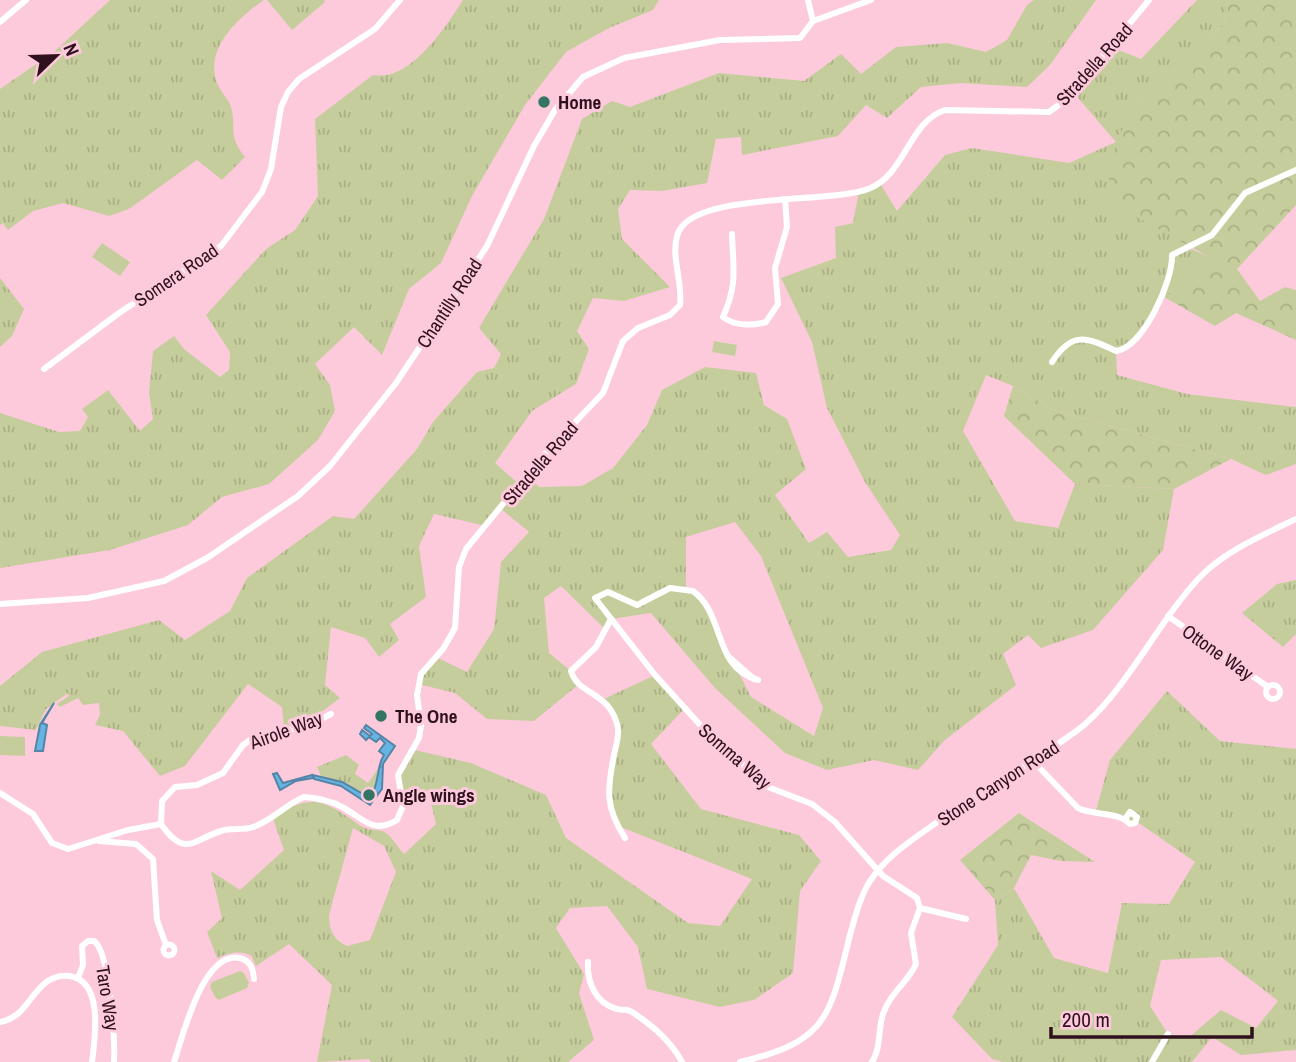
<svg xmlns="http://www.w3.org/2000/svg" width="1296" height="1062" viewBox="0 0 1296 1062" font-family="'Archivo Narrow',sans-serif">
	<defs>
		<pattern id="grass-tufts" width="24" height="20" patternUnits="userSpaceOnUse" patternTransform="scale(1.75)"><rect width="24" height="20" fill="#c6cd9c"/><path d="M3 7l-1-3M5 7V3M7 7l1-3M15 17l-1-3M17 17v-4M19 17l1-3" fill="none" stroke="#aaaf86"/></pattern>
		<pattern id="forest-crowns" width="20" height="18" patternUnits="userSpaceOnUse" patternTransform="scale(1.75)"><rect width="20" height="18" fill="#c6cd9c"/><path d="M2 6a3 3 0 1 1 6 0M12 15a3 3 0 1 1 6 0" fill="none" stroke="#aaaf86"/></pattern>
		<pattern id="water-ripples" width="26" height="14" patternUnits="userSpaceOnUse" patternTransform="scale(1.75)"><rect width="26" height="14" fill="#65b5e2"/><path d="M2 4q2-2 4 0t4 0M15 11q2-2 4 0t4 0" fill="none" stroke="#5492b7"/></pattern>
	</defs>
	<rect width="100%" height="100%" fill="#fdcadc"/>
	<g fill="url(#grass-tufts)" fill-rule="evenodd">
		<path d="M110 0H264C239 17 204 48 217 83 220 91 228 98 231 107 237 130 227 134 245 157L222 180 197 160 129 209 109 216 63 203 33 211 8 230 3 223 0 225V89L55 51Z"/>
		<polygon points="267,0 324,0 325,2 292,30"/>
		<path d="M463 0H659L653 10 609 28 566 52 525 105 472 196 441 263 409 289 382 355 354 327 315 364 330 385 335 411 318 440 269 484 222 497 188 525 110 550 0 568V413L59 432 80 431 88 417 82 409 108 390 140 431 153 419 149 393 153 351 174 336 184 349 220 377 229 370 230 352 206 315 266 249 295 230 318 196 315 119 373 75C410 82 445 28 463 0Z"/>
		<path d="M1034 0H1096L1050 65 1027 87 961 83 921 87 887 118 866 105 838 136 742 155 741 137 716 139 707 183 662 191 630 190 618 209 622 239 670 287 624 301 593 298 577 331 589 349 576 384 532 411 495 463 520 485 527 475 539 487 582 486 613 468 647 425 662 390 705 367 756 373 764 405 787 419 806 469 775 495 809 543 827 532 848 557 891 550 900 535 865 482 827 408 812 342 781 278 836 258 835 227 853 223 859 191 880 183 897 211 945 155 972 148 1069 163 1116 142 1073 92 1111 47 1141 59 1197 0H1227L1225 22 1132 110 1186 247 1212 258 1164 297 1130 343 1116 351 1117 375 1187 394 1296 407V464L1266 475 1231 459 1053 410 1013 386 986 375 963 431 1015 521 1058 528 1075 484 1174 489 1163 550 1093 630 1041 648 1028 635 1003 654 1016 685 945 740 918 770 874 760 827 770 785 753 715 688 651 613 611 619 607 631 561 586 544 598 549 653 571 671 578 685 534 721 487 719 455 693 418 684 436 657 467 672 494 629 501 562 529 532 501 509 486 526 434 514 419 546 426 597 390 624 399 640 379 657 365 638 331 627 325 685 340 698 320 713 297 725 284 727 282 707 248 684 185 766 160 776 123 731 95 725 100 715 99 703 83 705 78 698 60 707 57 704 69 696 68 693 46 709 36 730 0 726V686L42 652 159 620 185 640 230 611 247 578 333 516 354 519 417 449 433 422 477 372 494 368 501 354 479 328 544 219 582 119 612 101 630 107 719 73 804 81 841 54 861 74 896 47 947 43 986 52 1007 40 1027 5ZM735 522 761 556 823 708 814 736 751 697 700 596 686 589V537Z"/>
		<polygon points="0,278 24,309 12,336 0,347"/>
		<polygon points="1296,580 1296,634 1283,647 1242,613 1277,584"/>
		<path d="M655 675 684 709 651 744 701 809 799 835 821 861 800 891 793 973 754 1000 720 1007 647 989 638 947 607 906 570 908 556 928 584 974 579 993 594 1040 568 1062H371L369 1059 317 1062 332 985 289 944 256 966 251 955C237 950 229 953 217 958L207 932 222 918 211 871 240 890 284 850 272 816C315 793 323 800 361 826 369 831 374 829 382 831 390 833 398 848 404 854L436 824 428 791 407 797 398 775 415 750 471 763 546 795 566 838 688 923 720 926 752 879 618 826 607 794 619 730 604 699ZM353 828 384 846 396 872 370 940 347 946C333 940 329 929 329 915Z"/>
		<path d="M1167 691 1220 741 1296 749V1050L1241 1055 1212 1037 1192 1062H1003L992 1059 952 1017 998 945 995 900 1014 888 1054 958 1108 973 1122 903 1169 904 1195 862 1136 821 1127 822 1095 814 1110 760ZM1221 957 1278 1001 1256 1028 1221 1010 1188 1038 1168 1034 1150 1006 1161 960Z"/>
		<polygon points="346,755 359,765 355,774 368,783 382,763 379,786 373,794 369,791 365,795 321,776 317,767"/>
	</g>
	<g fill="url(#forest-crowns)">
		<polygon points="1227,0 1296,0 1296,205 1237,269 1260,301 1285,287 1296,290 1296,340 1236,313 1215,326 1164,297 1211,258 1105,200 1116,142 1132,110 1225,22"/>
		<polygon points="1013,386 1053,410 1231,459 1174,489 1075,484 1004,416"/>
		<polygon points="1019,813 1095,862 1061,861 1031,855 1014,888 995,900 960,860"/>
	</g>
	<g fill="#c6cd9c">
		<polygon points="102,243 130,262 120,276 92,257"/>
		<polygon points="714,341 737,345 735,356 712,352"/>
		<polygon points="0,736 25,737 25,756 0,755"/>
		<polygon points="240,971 244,973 249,983 247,988 219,1000 215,997 210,987 212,982"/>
	</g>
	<g fill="url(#water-ripples)" stroke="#5584a7" stroke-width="2">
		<polygon points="54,703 42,723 47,725 43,751 35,751 40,725"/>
		<path d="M366 725 395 746 383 764 382 789 370 805 341 786 314 779 313 775 342 782 370 798C380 784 376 766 384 755L379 751 385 743 380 738 376 742 369 737 366 740 360 734 362 730 370 736 372 734 364 728Z"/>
		<polygon points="277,773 283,783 312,775 313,778 296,781 280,790 273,774"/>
	</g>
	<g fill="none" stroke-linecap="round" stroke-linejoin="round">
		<g stroke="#fff" stroke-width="6">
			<polyline points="808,0 813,21"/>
			<polyline points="0,22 26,0"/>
			<path d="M732 234C733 270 738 283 723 317 734 326 752 326 766 322L778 304 775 268 787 227 785 199"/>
			<path d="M1052 362C1072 331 1086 337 1116 351 1143 348 1173 281 1172 255L1212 235 1245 193 1296 170"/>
			<polyline points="44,369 119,313 221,246 262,192 271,169 281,107 288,92 299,79 375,29 400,0"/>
			<polyline points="0,604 88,598 164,581 207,558 298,496 330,466 396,383 487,246 534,146 555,110 583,77 624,58 720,40 800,38 813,21 871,0"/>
			<polyline points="1168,616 1268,687"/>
			<path d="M611 619 596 647 571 671C578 696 610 690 618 728 619 736 616 746 614 755 607 790 605 807 625 838"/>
			<polyline points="729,657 754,679"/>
			<path d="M758 680C712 667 726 615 693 591L670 588 637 605 608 592 595 598 655 675 702 727 768 787 812 804 835 822 883 876 917 898 920 908"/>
			<circle cx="1273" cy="692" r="7"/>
			<path d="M1032 760 1078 808C1094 816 1117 811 1130 824L1135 823 1137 817 1130 812 1125 819"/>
			<path d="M0 793 33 814 52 843 68 849 128 830 161 824C185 859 194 839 221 831 231 827 243 831 253 827 272 821 286 804 304 797 318 798 330 800 342 807 363 818 373 835 397 820L403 806 398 775 419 738 421 725 417 695 421 674 443 649 455 628 459 567 466 549 539 460 603 393 623 341 638 328 670 315 680 305C683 283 671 258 677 236 688 191 831 204 868 189 906 175 908 122 945 110L1049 112 1068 98 1149 0"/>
			<polyline points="161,824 162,801 175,787 197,785 223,773 243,745 253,738 307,726 331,714"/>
			<polyline points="99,841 136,844 153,859 157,920 166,945"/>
			<polyline points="920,908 966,919"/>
			<circle cx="169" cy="950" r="5.5"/>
			<path d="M588 962C587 982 595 1003 617 1009 623 1011 627 1008 632 1012 652 1025 671 1041 682 1062"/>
			<path d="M78 978 83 965 82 946 88 941H94C110 952 115 1041 114 1062"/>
			<path d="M0 1022C23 1018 28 998 44 984 51 978 60 975 69 976 104 980 95 1038 92 1062"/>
			<path d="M174 1062C183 1036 203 950 240 958 251 961 253 969 254 979"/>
			<path d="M740 1062C828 1042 830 1016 850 935 855 917 860 897 870 881 886 857 910 841 933 825 980 793 1029 765 1075 732 1122 699 1159 619 1201 576 1225 551 1265 534 1296 519"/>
			<path d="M872 1062C881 1049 878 1029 883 1014 890 993 908 982 916 964L911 933 920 908"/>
			<polyline points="1152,1062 1168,1034"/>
		</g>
	</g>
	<g fill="#337464" stroke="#fdcadc" stroke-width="2.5">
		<circle cx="544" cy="102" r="7"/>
		<circle cx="381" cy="716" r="7"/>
		<circle cx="369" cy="795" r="7"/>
	</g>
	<g text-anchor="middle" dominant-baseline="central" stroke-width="6" stroke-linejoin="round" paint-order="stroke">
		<g font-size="19" fill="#2f111e" stroke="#fdcadc">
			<text transform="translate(1094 64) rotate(-48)">Stradella Road</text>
			<text transform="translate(176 275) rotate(-34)">Somera Road</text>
			<text transform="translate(449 303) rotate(-57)">Chantilly Road</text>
			<text transform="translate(540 463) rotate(-49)">Stradella Road</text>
			<text transform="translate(1218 652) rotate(35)">Ottone Way</text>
			<text transform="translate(286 730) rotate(-20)">Airole Way</text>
			<text transform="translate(735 756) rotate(41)">Somma Way</text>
			<text transform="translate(998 783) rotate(-33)">Stone Canyon Road</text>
			<text transform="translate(108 998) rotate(81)">Taro Way</text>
		</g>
		<g font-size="19" font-weight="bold" fill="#2f111e" stroke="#fdcadc" text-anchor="start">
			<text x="558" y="102">Home</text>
			<text x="395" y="716">The One</text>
			<text x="383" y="795">Angle wings</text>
		</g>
	</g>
	<g transform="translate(56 56) rotate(67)" stroke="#fdcadc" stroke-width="5" paint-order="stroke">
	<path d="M0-5L12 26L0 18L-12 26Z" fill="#2f111e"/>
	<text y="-10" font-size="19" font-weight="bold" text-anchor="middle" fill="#2f111e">N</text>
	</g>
	<path d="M1051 1027v10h201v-10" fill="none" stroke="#2f111e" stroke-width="3.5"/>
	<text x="1062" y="1027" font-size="21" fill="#2f111e" stroke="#fdcadc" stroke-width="5" paint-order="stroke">200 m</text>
</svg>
